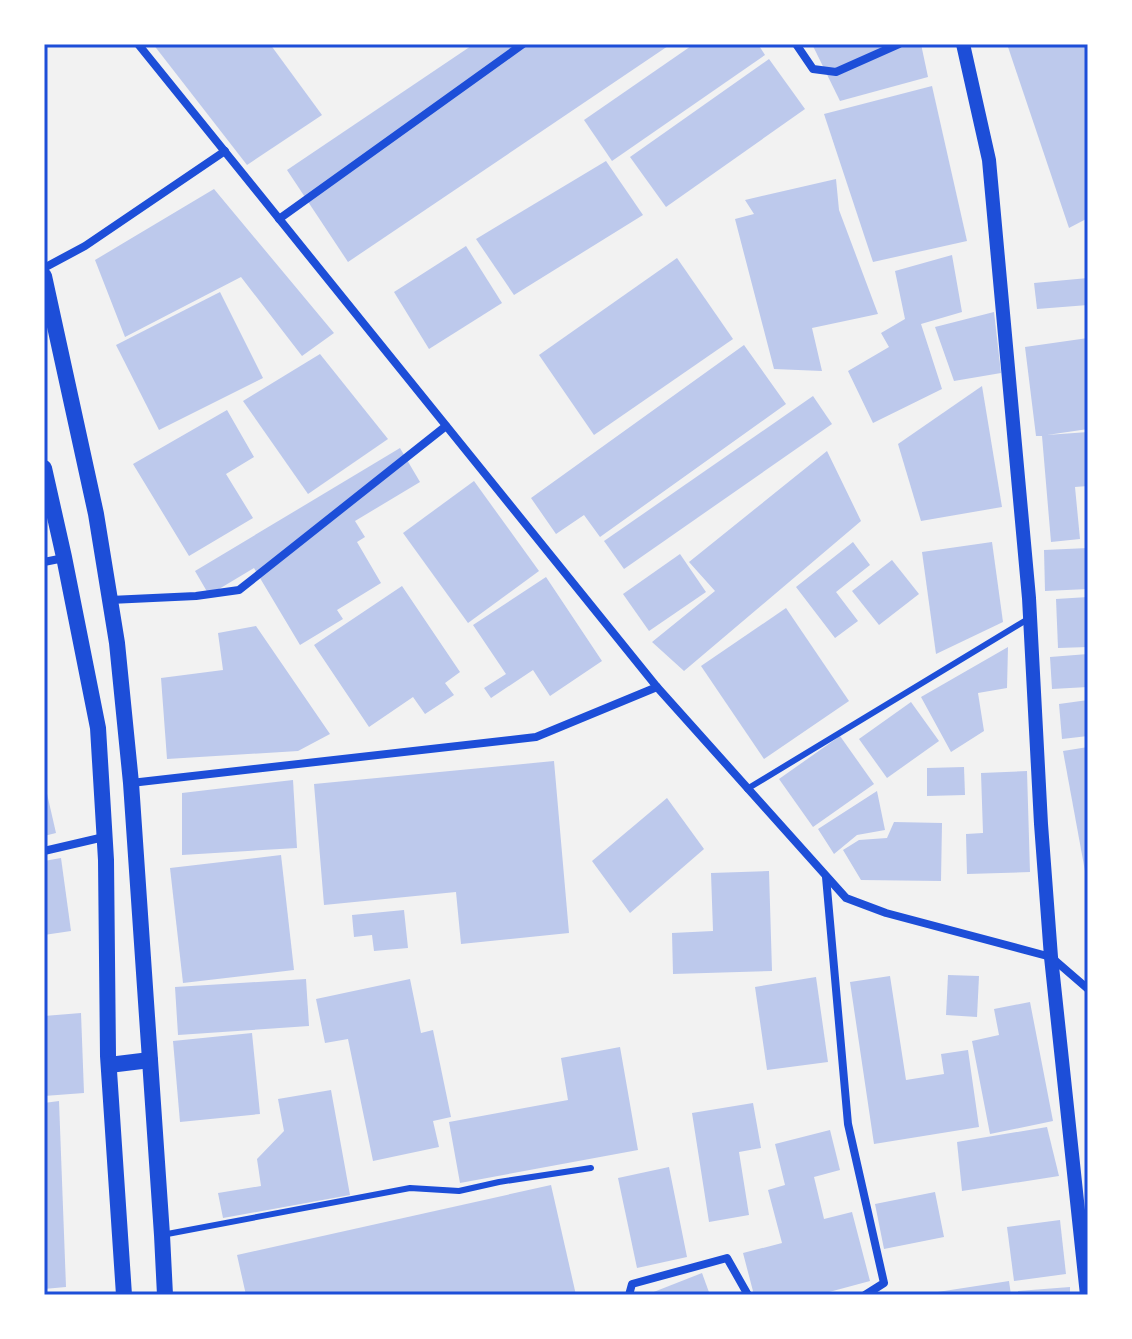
<svg xmlns="http://www.w3.org/2000/svg" width="1132" height="1339" viewBox="0 0 1132 1339" font-family="'Space Grotesk',sans-serif">
	<rect width="100%" height="100%" fill="#f2f2f2"/>
	<g fill="#bdc9ec">
		<polygon points="153,44 270,44 322,115 247,165"/>
		<polygon points="474,44 671,44 348,262 287,170"/>
		<polygon points="694,44 758,44 765,55 612,161 584,120"/>
		<polygon points="812,44 921,44 928,77 840,101"/>
		<polygon points="1007,44 1088,44 1088,218 1069,228"/>
		<polygon points="769,59 805,109 666,207 630,157"/>
		<polygon points="932,86 967,241 873,262 824,114"/>
		<polygon points="606,161 643,215 514,295 476,239"/>
		<polygon points="836,179 839,210 878,314 812,328 822,371 774,369 735,219 754,214 745,200"/>
		<polygon points="214,189 334,333 302,356 241,277 125,337 95,260"/>
		<polygon points="466,246 502,303 429,349 394,292"/>
		<polygon points="952,255 962,312 921,324 942,389 873,423 848,371 889,347 881,333 905,319 895,271"/>
		<polygon points="677,258 733,339 594,435 539,355"/>
		<polygon points="1088,278 1088,305 1037,309 1034,283"/>
		<polygon points="220,292 263,378 159,430 116,345"/>
		<polygon points="994,312 1001,373 954,381 935,327"/>
		<polygon points="1088,338 1088,429 1047,435 1088,432 1088,486 1075,487 1080,539 1051,542 1042,436 1036,436 1025,347"/>
		<polygon points="744,345 786,404 600,537 584,515 556,534 531,498"/>
		<polygon points="320,354 388,439 308,494 243,401"/>
		<polygon points="982,386 1002,507 921,521 898,444"/>
		<polygon points="813,396 832,424 624,569 604,541"/>
		<polygon points="227,410 254,457 226,474 253,518 189,556 133,464"/>
		<polygon points="400,448 420,482 355,521 365,537 357,542 381,583 337,610 343,619 300,645 254,568 209,595 195,571"/>
		<polygon points="827,451 861,521 684,671 652,642 715,591 689,562"/>
		<polygon points="474,481 539,571 468,623 403,533"/>
		<polygon points="853,542 870,565 836,592 858,621 835,638 796,587"/>
		<polygon points="992,542 1003,622 936,654 922,552"/>
		<polygon points="1088,548 1088,589 1045,591 1044,550"/>
		<polygon points="680,554 706,592 649,631 623,594"/>
		<polygon points="892,560 919,594 879,625 852,591"/>
		<polygon points="546,577 602,661 550,696 533,670 491,698 484,688 506,674 473,625"/>
		<polygon points="402,586 460,672 445,683 454,695 425,714 413,697 369,727 314,645"/>
		<polygon points="1088,597 1088,647 1058,648 1056,599"/>
		<polygon points="786,608 849,701 764,759 701,666"/>
		<polygon points="256,626 330,734 298,751 167,759 161,678 223,670 218,633"/>
		<polygon points="1008,647 1007,688 978,693 984,731 951,752 921,697"/>
		<polygon points="1088,654 1088,687 1052,689 1050,657"/>
		<polygon points="1088,700 1088,736 1062,739 1059,704"/>
		<polygon points="911,702 939,741 887,778 859,739"/>
		<polygon points="840,736 874,784 813,827 779,779"/>
		<polygon points="1088,747 1088,870 1085,871 1063,751"/>
		<polygon points="554,761 569,933 461,944 456,892 324,905 314,784"/>
		<polygon points="964,767 965,795 927,796 927,768"/>
		<polygon points="1027,771 1030,872 967,874 966,834 983,833 981,773"/>
		<polygon points="293,780 297,848 182,855 182,793"/>
		<polygon points="45,785 56,833 44,836 44,786"/>
		<polygon points="877,791 885,830 857,835 834,854 818,829"/>
		<polygon points="667,798 704,849 630,913 592,861"/>
		<polygon points="894,822 942,823 941,881 861,880 843,850 859,840 887,838"/>
		<polygon points="281,855 294,970 183,983 170,868"/>
		<polygon points="61,858 71,931 44,935 44,861"/>
		<polygon points="769,871 772,971 673,974 672,933 713,931 711,873"/>
		<polygon points="404,910 408,948 374,951 372,935 354,937 352,915"/>
		<polygon points="948,975 979,976 977,1017 946,1015"/>
		<polygon points="890,976 906,1080 944,1074 941,1054 968,1050 979,1127 874,1144 850,982"/>
		<polygon points="816,977 828,1062 767,1070 755,987"/>
		<polygon points="306,979 309,1026 178,1035 175,987"/>
		<polygon points="410,979 421,1033 433,1030 451,1117 433,1121 439,1147 373,1161 348,1039 325,1043 316,999"/>
		<polygon points="1030,1002 1053,1121 990,1134 972,1041 999,1035 994,1009"/>
		<polygon points="81,1013 84,1093 44,1096 44,1016"/>
		<polygon points="252,1033 260,1114 180,1122 173,1041"/>
		<polygon points="620,1047 638,1150 460,1183 449,1122 568,1100 561,1058"/>
		<polygon points="331,1090 350,1195 223,1218 218,1193 261,1186 257,1159 284,1131 278,1099"/>
		<polygon points="59,1101 66,1287 44,1289 44,1103"/>
		<polygon points="753,1103 761,1148 739,1152 749,1215 709,1222 692,1113"/>
		<polygon points="1047,1127 1059,1176 962,1191 957,1142"/>
		<polygon points="830,1130 840,1170 814,1177 824,1219 852,1212 870,1281 818,1295 754,1295 743,1253 782,1243 768,1190 785,1185 775,1144"/>
		<polygon points="669,1167 687,1257 637,1268 618,1178"/>
		<polygon points="551,1185 576,1295 246,1295 237,1255"/>
		<polygon points="935,1192 944,1237 884,1249 875,1204"/>
		<polygon points="1060,1220 1066,1274 1014,1281 1007,1227"/>
		<polygon points="702,1273 710,1295 646,1295"/>
		<polygon points="1009,1281 1011,1295 932,1295 931,1293"/>
		<polygon points="1070,1287 1070,1295 1018,1295 1018,1291"/>
	</g>
	<g fill="none" stroke-linecap="round" stroke-linejoin="round">
		<g stroke="#1d4ed8" stroke-width="6">
			<polyline points="747,789 1028,619"/>
			<polyline points="162,1235 410,1188 459,1191 499,1182 591,1168"/>
		</g>
		<g stroke="#1d4ed8" stroke-width="8">
			<polyline points="138,44 657,687 846,898 886,913 1051,957 1088,989"/>
			<polyline points="796,44 813,69 836,72 899,44"/>
			<polyline points="279,219 523,44"/>
			<polyline points="44,268 85,246 225,151"/>
			<polyline points="44,562 64,558"/>
			<polyline points="110,600 196,596 239,590 446,426"/>
			<polyline points="131,783 536,737 657,687"/>
			<polyline points="44,851 104,837"/>
			<polyline points="826,877 848,1124 884,1283 865,1295"/>
			<polyline points="629,1295 632,1284 727,1258 748,1295"/>
		</g>
		<polyline stroke="#1d4ed8" stroke-width="14" points="963,44 989,160 1029,598 1041,824 1051,957 1087,1295"/>
		<g stroke="#1d4ed8" stroke-width="16">
			<polyline points="44,276 96,514 117,643 131,783 162,1235 165,1295"/>
			<polyline points="44,468 64,557 98,728 106,860 108,1056 124,1295"/>
			<polyline points="109,1065 150,1060"/>
		</g>
	</g>
	<rect width="1132" height="1339" fill="none" stroke="#ffffff" stroke-width="92"/>
	<rect x="46" y="46" width="1040" height="1247" fill="none" stroke="#1d4ed8" stroke-width="3"/>
</svg>
